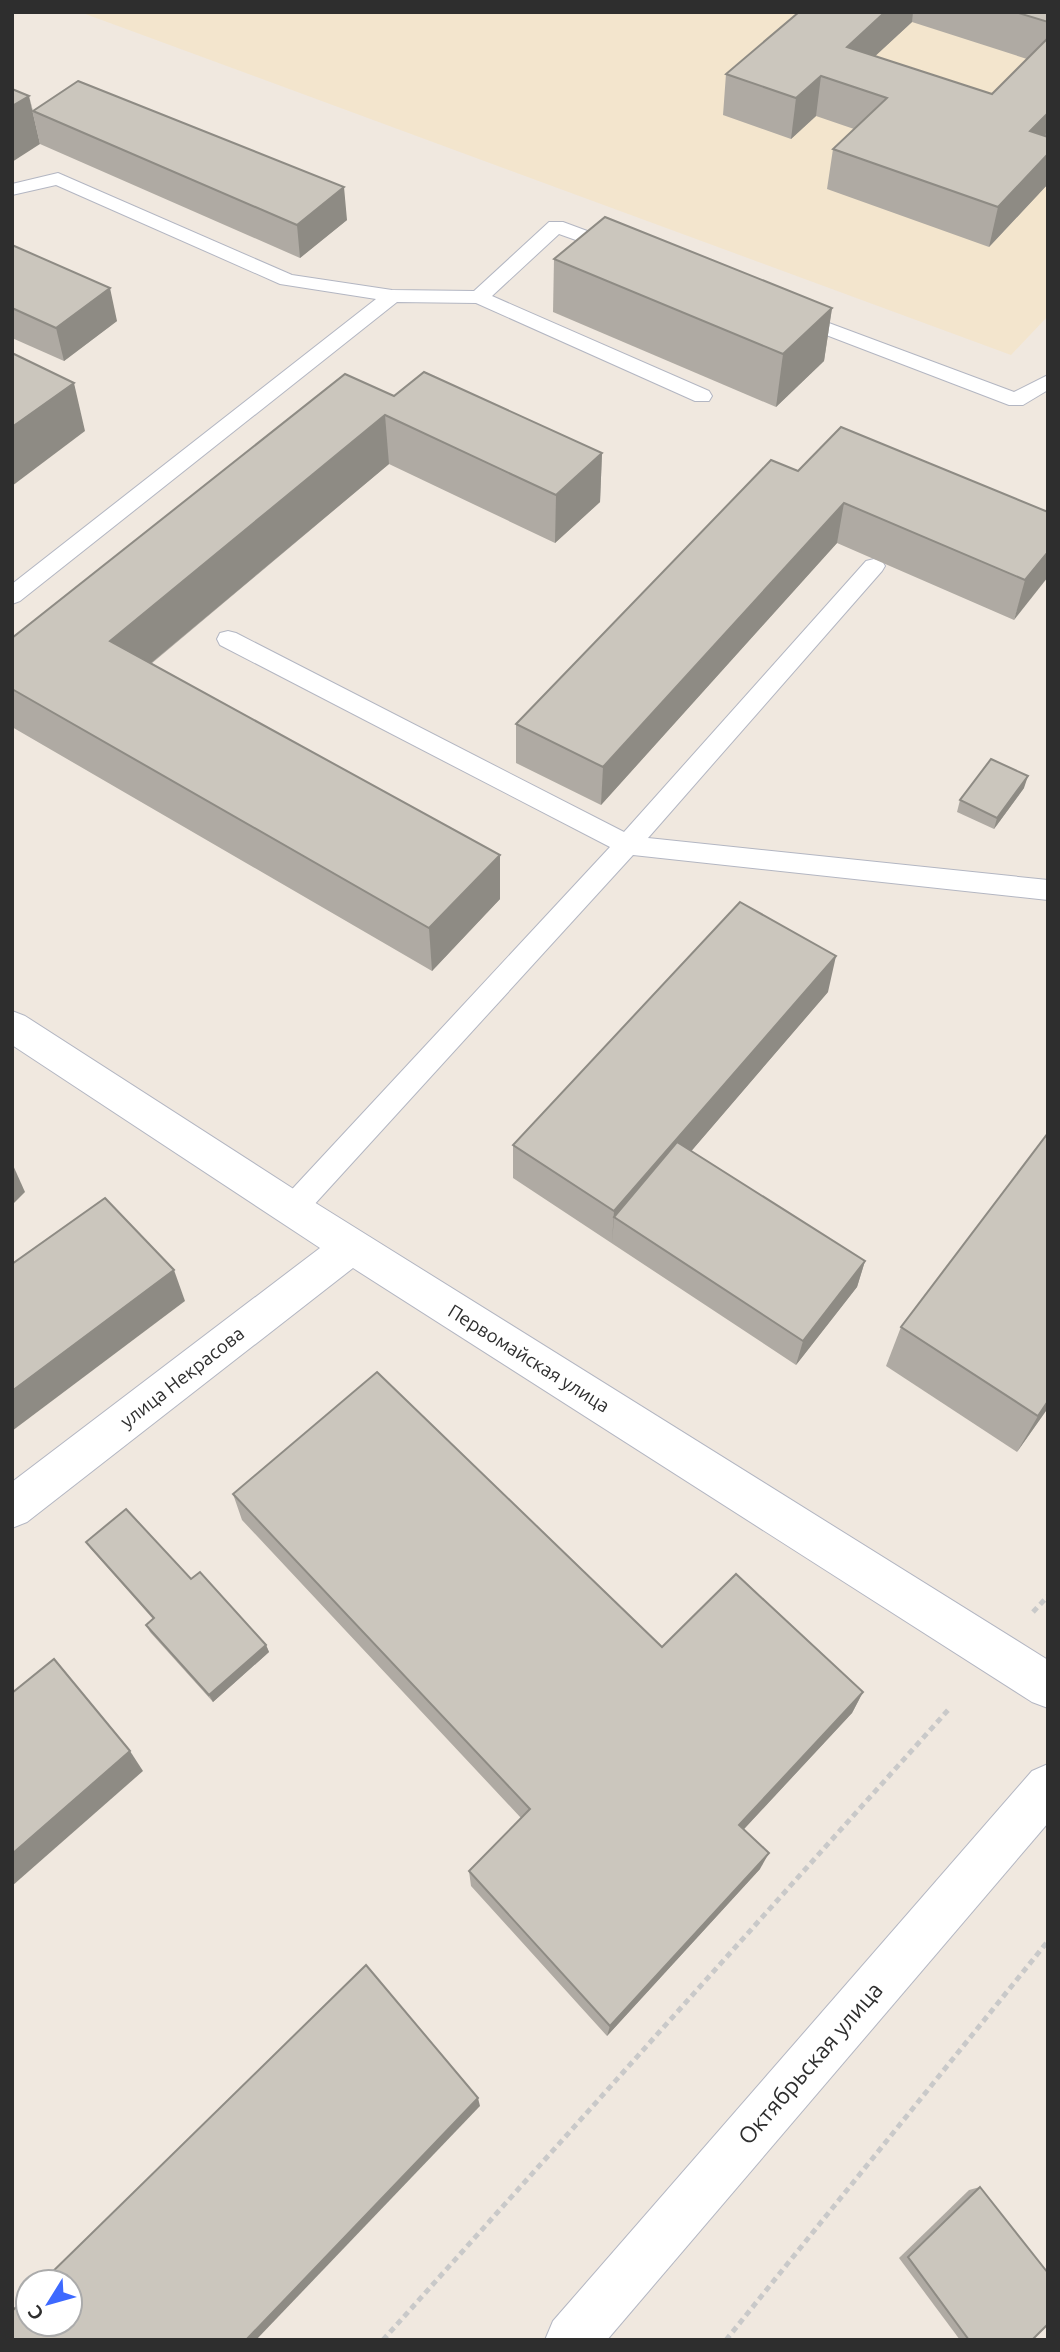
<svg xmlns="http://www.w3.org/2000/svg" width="1060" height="2352" viewBox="0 0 1060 2352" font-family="Ubuntu,sans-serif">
	<rect width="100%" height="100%" fill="#f0e8df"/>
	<polygon fill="#f3e5cd" points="80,12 1048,12 1048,316 1011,355"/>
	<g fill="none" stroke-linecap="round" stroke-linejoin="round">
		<g stroke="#b3b6c2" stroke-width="2">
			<g id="service">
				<polygon points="58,173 292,275 392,290 474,291 549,222 563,222 625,245 628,249 618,255 559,234 492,296 709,391 712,396 709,401 695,401 476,303 397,302 20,601 12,604 12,584 376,299 280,284 56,185 12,195 12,184"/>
				<polygon points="794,310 1014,392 1048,375 1048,390 1023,405 1009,405 787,320 784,316 787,312"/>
				<polygon points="874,559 882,561 885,566 882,571 648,838 1048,880 1048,900 633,855 302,1218 292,1221 282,1218 278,1209 282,1200 610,847 220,645 217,639 220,633 228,631 236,633 624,832 866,561"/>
			</g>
		</g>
		<g stroke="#b3b6c2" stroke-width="2">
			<polygon id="minor" points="12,1011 25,1016 306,1197 1048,1660 1048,1708 1032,1702 353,1268 27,1522 12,1528 12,1482 320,1248 12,1045"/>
		</g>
		<g stroke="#b3b6c2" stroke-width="2">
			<polygon id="tertiary" points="1048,1764 1048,1823 607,2340 545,2340 553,2321 1032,1771"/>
		</g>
		<g stroke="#c9c9c9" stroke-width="5" stroke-dasharray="6 4.5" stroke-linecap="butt">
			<polyline points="1033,1612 1048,1596"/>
			<polyline points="383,2340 949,1709"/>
			<polyline points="726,2340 1048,1941"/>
		</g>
		<use href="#service" fill="#fff" fill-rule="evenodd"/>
		<use href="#minor" fill="#fff" fill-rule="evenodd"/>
		<use href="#tertiary" fill="#fff" fill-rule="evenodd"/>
	</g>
	<g fill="#afaaa3" fill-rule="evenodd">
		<path d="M799 12H1048V184L989 247 827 189 833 149 854 129 816 116 791 139 723 115 726 74ZM912 22 1027 59 992 94 875 56Z"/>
		<polygon points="29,96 33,111 347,220 300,258 40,144"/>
		<polygon points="12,245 117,321 64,361 12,338"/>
		<polygon points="554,259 832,308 824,361 776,407 553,312"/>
		<polygon points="394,396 602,453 600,502 555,543 389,464 151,664 500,899 432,971 12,727 12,638"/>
		<polygon points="798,471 1048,512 1014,620 837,543 601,805 516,763 516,724"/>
		<polygon points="1024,788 994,829 957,812 960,800"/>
		<polygon points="828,992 691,1151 865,1261 857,1287 796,1365 513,1178 513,1145"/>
		<polygon points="901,1327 1048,1408 1017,1452 886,1366"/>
		<polygon points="233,1494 662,1647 863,1692 852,1713 744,1829 760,1869 607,2036 471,1886 469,1871 521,1818 242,1520"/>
		<polygon points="86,1542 191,1579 266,1645 269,1652 213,1702 150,1632 146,1625 153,1619 91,1549"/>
		<polygon points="980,2187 1032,2340 960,2340 899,2258 969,2190"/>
	</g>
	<g fill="#8e8b84">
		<polygon points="885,12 913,12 912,22 845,84 847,47"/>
		<polygon points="821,76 816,116 791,139 796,98"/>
		<polygon points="29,96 40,144 12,162 12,106"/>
		<polygon points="1048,113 1048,125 1042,149 1030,131"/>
		<polygon points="1048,154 1048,184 989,247 998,207"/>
		<polygon points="344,187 347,220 300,258 297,225"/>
		<polygon points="110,288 117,321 64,361 56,328"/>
		<polygon points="832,308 824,361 776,407 783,354"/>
		<polygon points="74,383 85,431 12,486 12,427"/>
		<polygon points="385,415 389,464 121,688 110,641"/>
		<polygon points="602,453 600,502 555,543 556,495"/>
		<polygon points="844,503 837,543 601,805 603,767"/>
		<polygon points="1048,552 1048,577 1014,620 1025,580"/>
		<polygon points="1028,776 1024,788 994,829 997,818"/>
		<polygon points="500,855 500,899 432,971 429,928"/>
		<polygon points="836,956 828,992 627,1226 614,1217 612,1243 614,1211"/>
		<polygon points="12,1163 25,1192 12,1205"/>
		<polygon points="865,1261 857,1287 796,1365 803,1341"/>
		<polygon points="174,1270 185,1301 12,1431 12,1391"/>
		<polygon points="1048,1401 1048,1408 1017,1452 1038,1416"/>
		<polygon points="266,1645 269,1652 213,1702 209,1695"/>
		<polygon points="863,1692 852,1713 732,1842 739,1825"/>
		<polygon points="130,1751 143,1771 12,1886 12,1854"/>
		<polygon points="769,1853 760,1869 607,2036 610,2026"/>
		<polygon points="478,2098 480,2106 256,2340 246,2340"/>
	</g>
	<g fill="#cbc6bd" stroke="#8e8b84" stroke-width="2">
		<polygon points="799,12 885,12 847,47 992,94 1048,38 1048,113 1030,131 1048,137 1048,154 998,207 833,149 887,98 821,76 796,98 726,74"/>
		<polygon points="1015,12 1048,12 1048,22"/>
		<polygon points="78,81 344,187 297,225 33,111"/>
		<polygon points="12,89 29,96 12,106"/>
		<polygon points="605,217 832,308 783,354 554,259"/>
		<polygon points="12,245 110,288 56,328 12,308"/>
		<polygon points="12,353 74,383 12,427"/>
		<polygon points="424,372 602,453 556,495 385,415 110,641 500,855 429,928 12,689 12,638 345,374 394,396"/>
		<polygon points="841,427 1048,512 1048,552 1025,580 844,503 603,767 516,724 771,460 798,471"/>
		<polygon points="991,759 1028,776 997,818 960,800"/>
		<polygon points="740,902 836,956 614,1211 513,1145"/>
		<polygon points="1048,1133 1048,1401 1038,1416 901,1327"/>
		<polygon points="677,1142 865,1261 803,1341 614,1217"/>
		<polygon points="105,1198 174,1270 12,1391 12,1264"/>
		<polygon points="377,1372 662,1647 736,1574 863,1692 739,1825 769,1853 610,2026 469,1871 530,1809 233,1494"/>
		<polygon points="126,1509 191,1579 200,1572 266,1645 209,1695 146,1625 154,1618 86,1542"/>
		<polygon points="54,1659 130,1751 12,1854 12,1693"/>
		<polygon points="366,1965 478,2098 246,2340 12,2340 12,2311 28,2296 28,2324 70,2324 70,2282 42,2282"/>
		<polygon points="980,2187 1048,2273 1048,2324 1032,2340 969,2340 908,2257"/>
	</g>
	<g text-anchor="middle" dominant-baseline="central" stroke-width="7" stroke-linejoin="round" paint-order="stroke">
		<g font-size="19" fill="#2e2e2e" stroke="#fff">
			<text transform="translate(529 1358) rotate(32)">Первомайская улица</text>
			<text transform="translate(182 1377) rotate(-38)">улица Некрасова</text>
		</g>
		<g font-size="23" fill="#2e2e2e" stroke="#fff">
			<text transform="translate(810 2063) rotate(-49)">Октябрьская улица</text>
		</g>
	</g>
	<rect width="1060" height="2352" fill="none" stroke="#2e2e2e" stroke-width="28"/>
	<g transform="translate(49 2303) rotate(233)"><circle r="33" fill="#ffffff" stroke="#ababab" stroke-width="2"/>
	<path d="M0-5L12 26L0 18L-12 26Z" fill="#3d69ff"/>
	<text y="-10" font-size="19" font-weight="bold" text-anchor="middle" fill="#2e2e2e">С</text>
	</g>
</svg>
